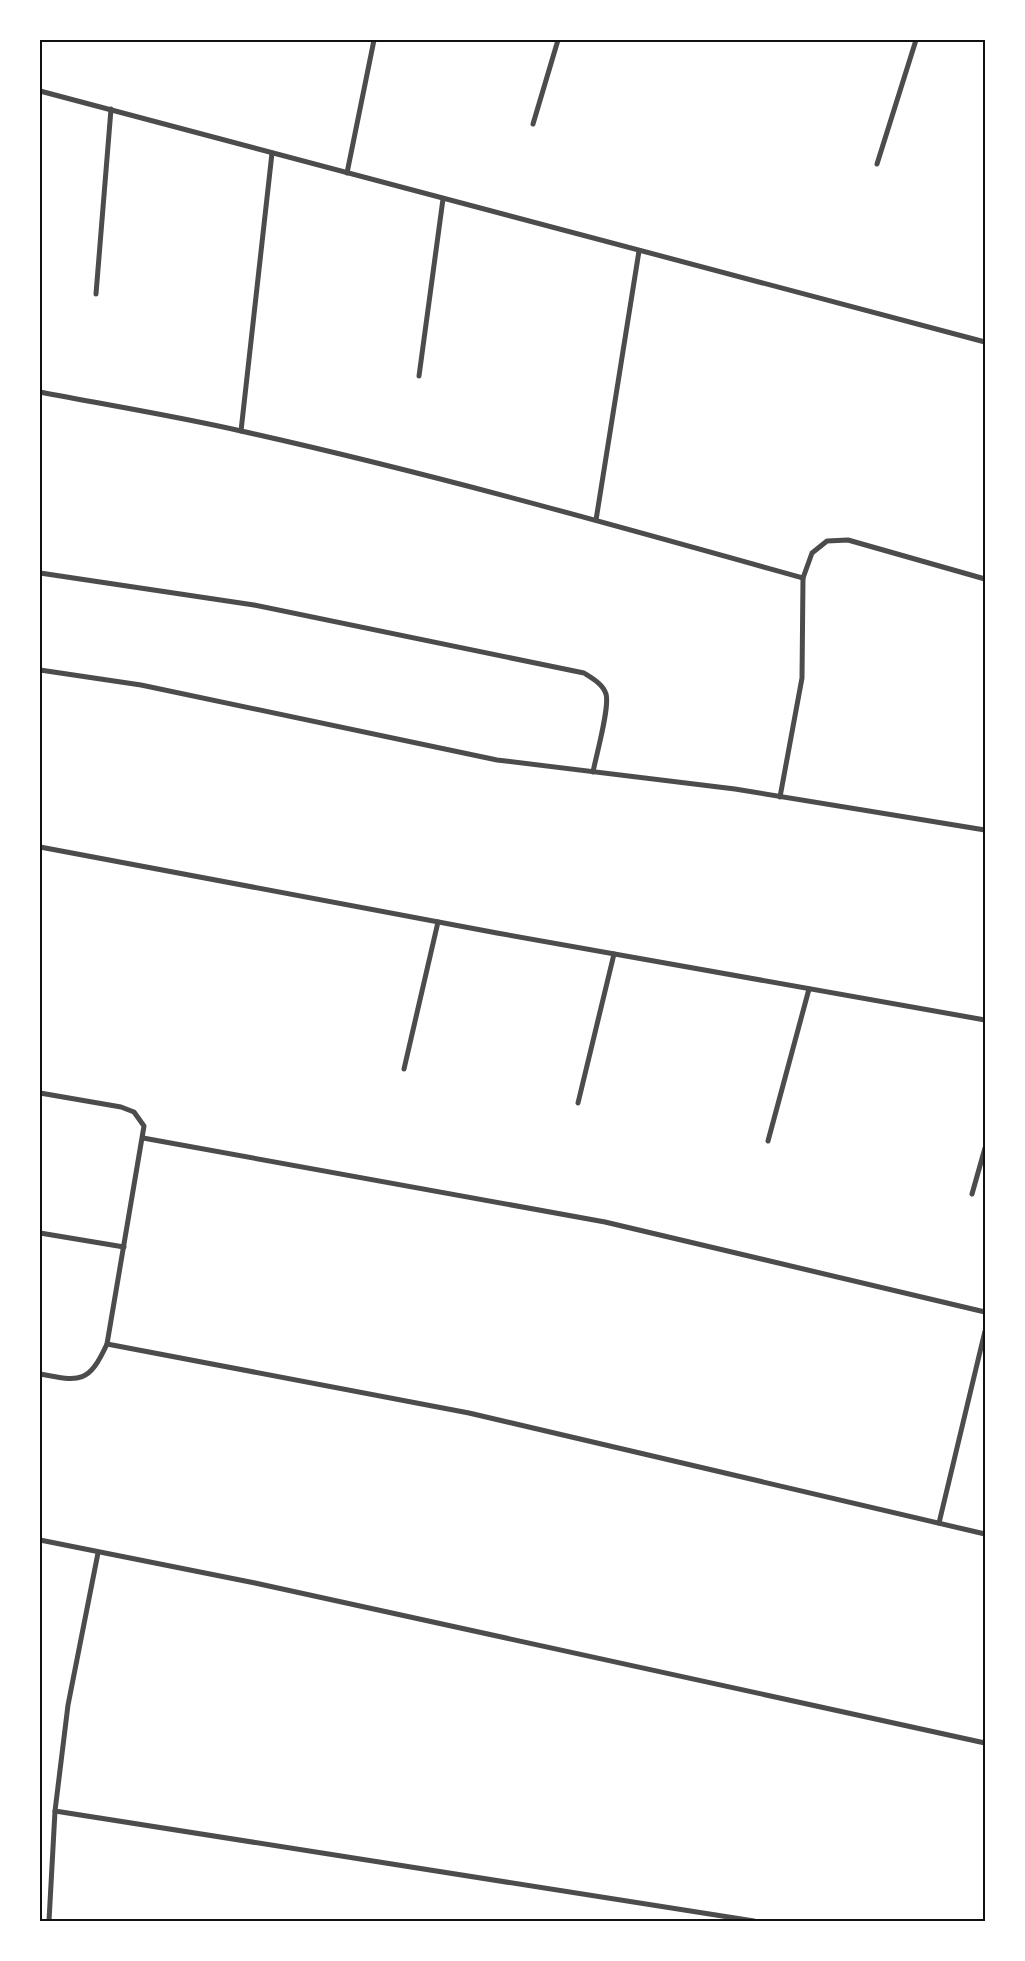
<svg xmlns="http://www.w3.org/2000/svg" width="1025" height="1961" viewBox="0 0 1025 1961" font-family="'Alegreya Sans',sans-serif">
	<rect width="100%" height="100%" fill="#fff"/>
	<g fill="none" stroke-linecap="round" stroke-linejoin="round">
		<g stroke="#4c4c4c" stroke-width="5">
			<polyline points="40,91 985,342"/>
			<polyline points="533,124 558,40"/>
			<polyline points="877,164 916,40"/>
			<polyline points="347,173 374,40"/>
			<polyline points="96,294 111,109"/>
			<polyline points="419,376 443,199"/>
			<path d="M40 392C107 405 175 416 241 431 430 473 617 526 803 578"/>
			<polyline points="241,431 272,153"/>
			<polyline points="596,520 639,251"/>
			<path d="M40 573 254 605 584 673C592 678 603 684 606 694 610 707 596 756 593 772"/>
			<polyline points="40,670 141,685 497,760 735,789 985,830"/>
			<polyline points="780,797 802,678 803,578 812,553 827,541 848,540 985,579"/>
			<polyline points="40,847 497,933 985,1020"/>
			<polyline points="404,1069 438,922"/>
			<path d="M40 1093 121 1107 134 1112 144 1126 107 1344C89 1383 81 1382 40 1374"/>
			<polyline points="578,1103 614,954"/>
			<polyline points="143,1138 605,1222 985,1312"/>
			<polyline points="768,1141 809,989"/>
			<polyline points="972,1194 985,1148"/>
			<polyline points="40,1233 124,1247"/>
			<polyline points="107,1344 469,1413 985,1534"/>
			<polyline points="939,1523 985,1331"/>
			<polyline points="40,1540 255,1583 985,1743"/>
			<polyline points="55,1811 754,1921"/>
			<polyline points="49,1921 55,1811 68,1705 98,1553"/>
		</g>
	</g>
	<rect width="1025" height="1961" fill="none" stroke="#ffffff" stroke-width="82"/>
	<rect x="41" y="41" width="943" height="1879" fill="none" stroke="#111" stroke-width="2"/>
</svg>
